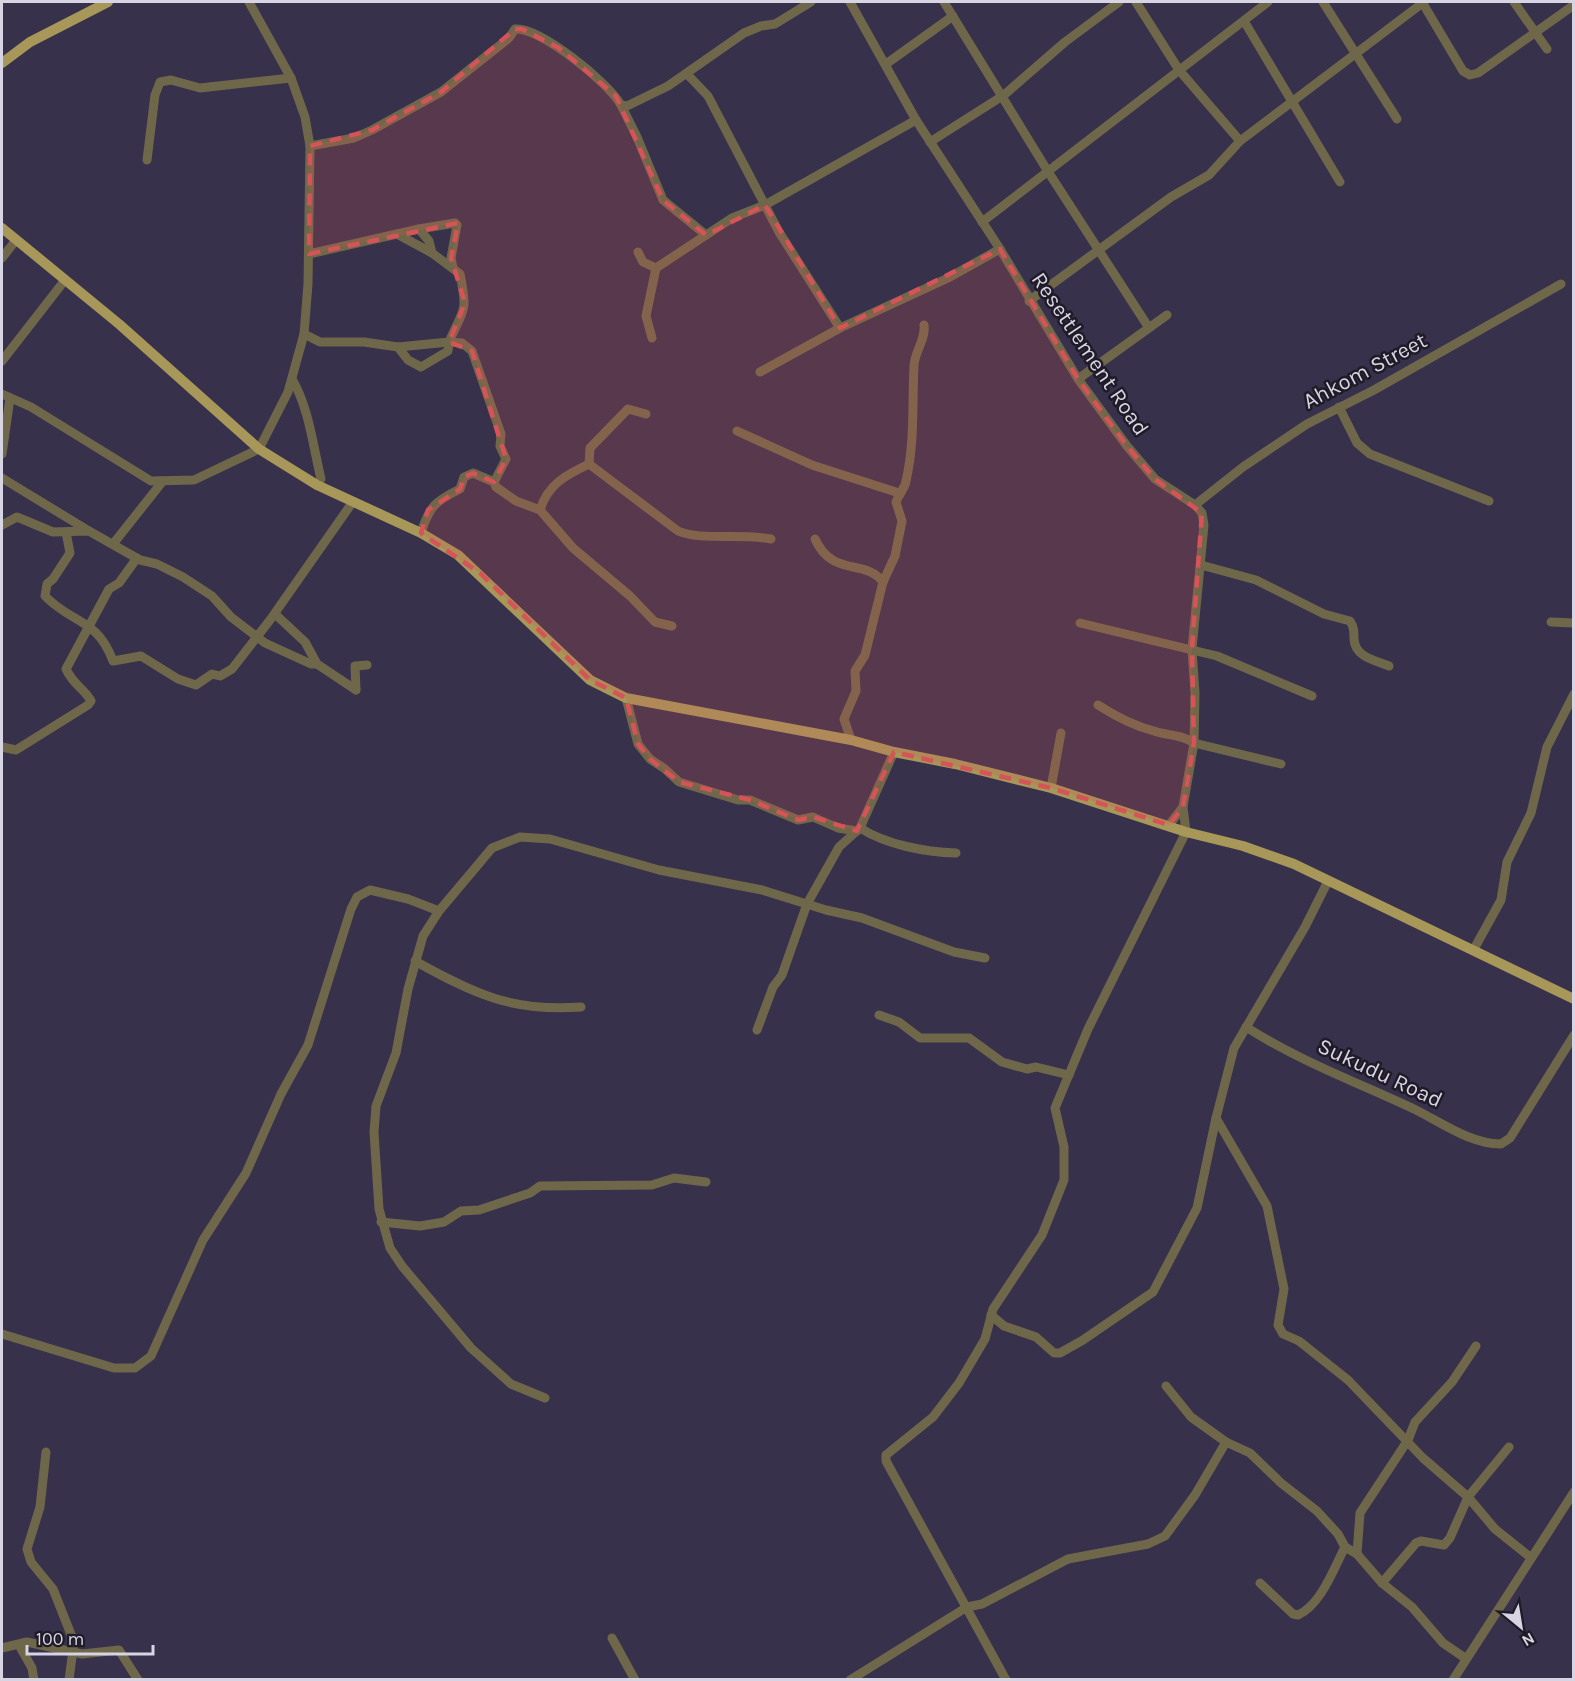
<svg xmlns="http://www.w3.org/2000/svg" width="1575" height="1681" viewBox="0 0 1575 1681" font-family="Karla,sans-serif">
	<rect width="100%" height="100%" fill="#38314b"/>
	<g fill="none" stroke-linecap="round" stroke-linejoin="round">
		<g stroke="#6f674a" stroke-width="9">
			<polyline points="850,2 916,120 1000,249 1078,379 1127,446 1155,479 1195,505 1202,513 1204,525 1192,649 1195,693 1194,743 1183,807 1186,832 1088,1029 1055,1108 1064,1147 1064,1180 1042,1235 993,1309 985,1339 959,1383 933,1417 886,1455 886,1461 1006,1680"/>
			<polyline points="944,2 1047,170 1149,328"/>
			<polyline points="1136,2 1179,70 1240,141"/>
			<polyline points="1323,2 1397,119"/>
			<polyline points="1422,2 1463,71 1470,75 1478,73 1574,5"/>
			<polyline points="1514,2 1547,49"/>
			<polyline points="1244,21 1340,182"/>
			<polyline points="886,64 953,16"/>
			<polyline points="687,74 708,96 779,232 840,328"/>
			<polyline points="621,105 637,137 663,200 706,235"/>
			<polyline points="930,142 1004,95 1065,42 1119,2"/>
			<path d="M310 146 354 138 372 130 441 92 509 38 515 29C540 27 608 82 621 105L627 106 668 86 744 33 761 26 775 24 811 2"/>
			<polyline points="147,160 155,95 160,82 171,80 200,88 291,78"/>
			<polyline points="982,222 1268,2"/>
			<polyline points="419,229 455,223 457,225 451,258 453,268"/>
			<polyline points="397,234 432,253"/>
			<polyline points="638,252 643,262 656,268"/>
			<path d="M309 254 419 229 429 241 432 253 460 274C468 314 464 307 449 342L398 347"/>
			<polyline points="2,258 16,240"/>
			<polyline points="1029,301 1171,197 1209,175 1240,141 1424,2"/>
			<polyline points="304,334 320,342 364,342 398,347 408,360 421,367 448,351 449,342 462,343 472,351 501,434 500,446 506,459 494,482 496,487 516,501 540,510 573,548 630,596 655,622 672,626"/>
			<polyline points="652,338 646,316 656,268 732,218 765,205 916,120"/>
			<polyline points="2,361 65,280"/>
			<polyline points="760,372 840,328 948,278 1000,249"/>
			<path d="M292 379C309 408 313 446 321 479L317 485"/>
			<polyline points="1078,379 1167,315"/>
			<polyline points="2,394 31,407 151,481 194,480 259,449 288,392 304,334 308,284 310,146 305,117 291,78 249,2"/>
			<polyline points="1339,407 1357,443 1370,454 1489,501"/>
			<polyline points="737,431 812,465 899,493"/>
			<polyline points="2,454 10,398"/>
			<polyline points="589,464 590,448 628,409 646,414"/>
			<polyline points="2,478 89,531"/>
			<polyline points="1195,505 1243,467 1307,424 1374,390 1561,284"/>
			<path d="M540 510C548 484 566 475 589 464L678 531C700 541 742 533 771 539"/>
			<polyline points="2,525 17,517 53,532 89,531 140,560 157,564 183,577 212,596 231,617 265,643 311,664 317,664"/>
			<path d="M66 532 70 553 53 579 47 584 45 596C72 624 97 618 113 661L141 656 178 679 196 685 212 674 220 676 232 669 270 620 352 503"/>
			<path d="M421 533C429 507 435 501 460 489L464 477 473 473 494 482"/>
			<path d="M815 539C833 578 865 558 883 582"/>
			<polyline points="113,544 163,481"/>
			<path d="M1201 565 1256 580 1324 614 1350 621C1354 627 1354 632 1354 639 1355 657 1374 660 1389 666"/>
			<polyline points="275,614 305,642 317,664 356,690"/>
			<polyline points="1551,622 1574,623"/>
			<polyline points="1080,623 1217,656 1312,696"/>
			<polyline points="356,690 355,666 367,665"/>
			<polyline points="626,698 638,744 650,759 665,769 679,782 738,800 750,800 798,820 813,817 838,828 857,831"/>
			<path d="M1098 705C1115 716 1134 726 1154 731 1168 736 1181 734 1194 743L1281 764"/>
			<path d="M851 740 844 719 856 691 855 671 865 655 883 582 895 556 902 521 896 502C899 494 905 488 906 481 915 442 912 404 914 365 915 351 926 339 924 325"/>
			<path d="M2 747 16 750 88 705 91 701C84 688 74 686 66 669L109 589 119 583 137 558"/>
			<polyline points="1051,788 1061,733"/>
			<polyline points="1169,825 1183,807"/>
			<path d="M860 828C887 845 925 852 956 853"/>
			<polyline points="1328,881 1305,927 1234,1048 1216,1118 1267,1206 1284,1289 1278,1325 1283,1334 1299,1341 1348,1380 1423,1458 1468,1497 1495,1529 1530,1557"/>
			<polyline points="1474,949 1501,900 1507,862 1531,813 1547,747 1574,694"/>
			<path d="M415 961C474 994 512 1012 581 1007"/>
			<polyline points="879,1015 899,1022 920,1038 969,1038 1002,1062 1027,1069 1036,1067 1069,1075"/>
			<path d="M1246 1027C1299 1061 1359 1083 1416 1110 1442 1123 1471 1144 1501 1144L1510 1138 1574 1035"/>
			<polyline points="757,1030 773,987 782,975 807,904 839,847 860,828 894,752"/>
			<polyline points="381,1222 420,1226 444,1222 461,1211 479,1210 530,1193 540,1186 652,1185 674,1178 706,1182"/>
			<polyline points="991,1315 1004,1326 1036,1337 1054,1353 1060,1353 1083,1340 1153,1292 1197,1208 1216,1118"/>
			<polyline points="2,1334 114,1368 135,1368 151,1356 203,1240 246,1173 281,1094 308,1045 351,909 357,897 370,890 408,899 439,911"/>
			<polyline points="1166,1386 1191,1417 1226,1442 1250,1453 1281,1483 1317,1511 1338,1534 1345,1547"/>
			<polyline points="545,1398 511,1384 471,1348 402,1266 390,1248 379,1209 374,1132 376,1106 396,1053 408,989 423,936 439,911 492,848 520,837 550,839 659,870 762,890 826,910 862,918 954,952 985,958"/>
			<polyline points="46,1452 40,1507 27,1549 31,1562 53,1589 74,1642 69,1680"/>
			<polyline points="1357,1554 1360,1513 1408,1440 1415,1422 1452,1382 1476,1346"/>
			<path d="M1260 1583 1293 1614 1298 1615C1321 1605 1334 1568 1345 1547L1357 1554 1382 1583 1412 1607 1443 1643 1465 1658"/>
			<polyline points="1382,1583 1416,1543 1421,1541 1444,1545 1450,1538 1468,1497 1509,1447"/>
			<polyline points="612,1638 635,1680"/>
			<polyline points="19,1645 32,1668 34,1680"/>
			<polyline points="2,1648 27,1642 82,1654 119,1650 138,1680"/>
			<polyline points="850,1680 967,1607 982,1604 1068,1559 1148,1544 1165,1536 1195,1495 1226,1442"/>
			<polyline points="1453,1680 1574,1492"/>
		</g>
		<g stroke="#a79759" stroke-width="10">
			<polyline points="2,63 30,42 108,2"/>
			<polyline points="2,228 119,324 259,449 317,485 421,533 458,555 590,680 626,698 851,740 894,752 955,764 1051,788 1186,832 1243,846 1294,864 1574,999"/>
		</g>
	</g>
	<path fill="#d65357" fill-opacity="0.2" stroke="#d65357" stroke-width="4.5" stroke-dasharray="12 8" stroke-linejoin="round" d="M515 29H522L559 48 616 96 663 200 706 235 765 205 840 328 1000 249 1078 379 1127 446 1155 479 1202 513 1192 649 1194 743 1183 807 1169 825 1051 788 894 752 857 831 813 817 798 820 750 800 679 782 650 759 638 744 626 698 590 680 480 573 421 533 428 510 460 489 464 477 473 473 494 482 506 459 472 351 449 342 465 303 451 258 458 223 309 254 310 146 372 130 441 92Z"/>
	<g text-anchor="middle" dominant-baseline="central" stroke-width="5" stroke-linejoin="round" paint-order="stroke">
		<g font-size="22" fill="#d7d4e4" stroke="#1f1b27">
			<text transform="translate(1090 354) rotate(56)">Resettlement Road</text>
			<text transform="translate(1365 371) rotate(-28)">Ahkom Street</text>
			<text transform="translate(1380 1073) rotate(25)">Sukudu Road</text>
		</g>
	</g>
	<rect width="1575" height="1681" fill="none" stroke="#d7d4e4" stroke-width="6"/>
	<g transform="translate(1521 1627) rotate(150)" stroke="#1f1b27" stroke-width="4.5" paint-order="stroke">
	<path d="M0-4.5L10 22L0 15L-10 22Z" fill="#d7d4e4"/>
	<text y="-9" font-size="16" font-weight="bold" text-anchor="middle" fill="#d7d4e4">N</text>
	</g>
	<path d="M27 1645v9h126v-9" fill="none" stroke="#d7d4e4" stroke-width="3"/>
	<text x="36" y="1645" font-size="18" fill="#d7d4e4" stroke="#1f1b27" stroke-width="4.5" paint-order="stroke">100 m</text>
</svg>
